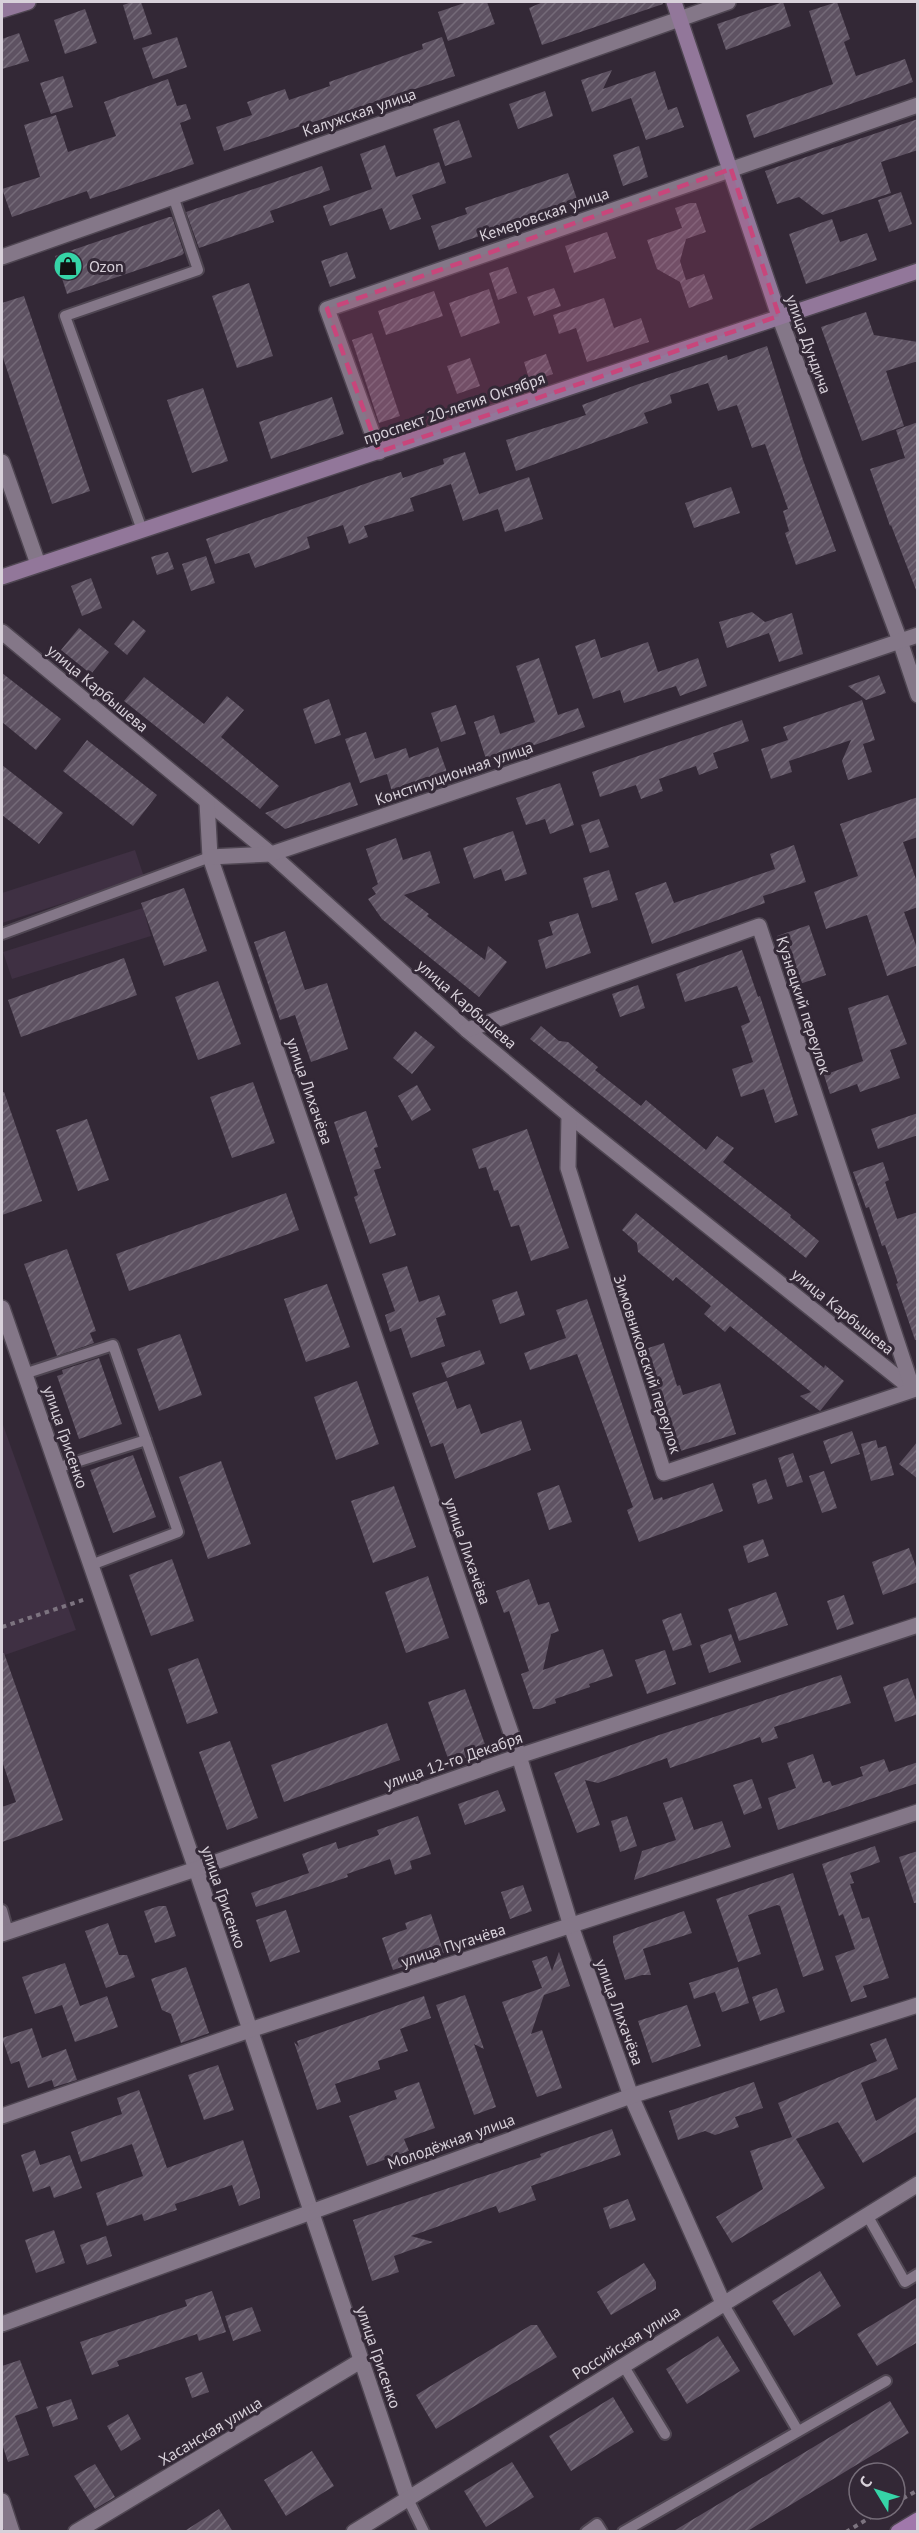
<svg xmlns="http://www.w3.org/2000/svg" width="919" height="2533" viewBox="0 0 919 2533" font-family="'PT Sans',sans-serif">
	<defs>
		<pattern id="building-hatch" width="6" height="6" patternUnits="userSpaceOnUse" patternTransform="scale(1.5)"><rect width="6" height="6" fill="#5e5262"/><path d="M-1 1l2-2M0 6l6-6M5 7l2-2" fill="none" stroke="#746a78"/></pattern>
	</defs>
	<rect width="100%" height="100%" fill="#332836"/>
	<g fill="#3f3043">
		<polygon points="135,850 144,877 2,923 2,893"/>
		<polygon points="143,908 151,936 12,979 3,952"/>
		<polygon points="2,1422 76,1630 2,1656"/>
	</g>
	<g fill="url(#building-hatch)">
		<polygon points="132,2 141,2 152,34 134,40 123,5"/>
		<polygon points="467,2 487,2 495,24 448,41 438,12"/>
		<polygon points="543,2 662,2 663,4 542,45 529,8"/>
		<polygon points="783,2 791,26 726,50 717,24"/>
		<polygon points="837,2 850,39 844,42 856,76 905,59 913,82 754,138 746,115 833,84 809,11"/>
		<polygon points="85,9 97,43 65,54 54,20"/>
		<polygon points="19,33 29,61 2,69 2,39"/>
		<polygon points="177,37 187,67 153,79 142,48"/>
		<polygon points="442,37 455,76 224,151 216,127 252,115 247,102 285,89 289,100 330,86 329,82 423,49 422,44"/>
		<polygon points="612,70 603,89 655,71 668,110 677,107 684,127 646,140 631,98 592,112 581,80"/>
		<polygon points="63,76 73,107 51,114 40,83"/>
		<polygon points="168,79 177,106 186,104 191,119 180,123 194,164 90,199 87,191 12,217 2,189 40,177 24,125 56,115 68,152 116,136 104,102"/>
		<polygon points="545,91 553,116 518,129 509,104"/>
		<polygon points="918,119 918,150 881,162 891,193 823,215 799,197 777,204 765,171"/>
		<polygon points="459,120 472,157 445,166 433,129"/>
		<polygon points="385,145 396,177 439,162 446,183 412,195 421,219 390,230 382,208 330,226 323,206 372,189 360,154"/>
		<polygon points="639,146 648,177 623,186 613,155"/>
		<polygon points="322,166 330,190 270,211 274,222 199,248 186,212"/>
		<polygon points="568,173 578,202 439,250 431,226 467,214 465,208"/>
		<polygon points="901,192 912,224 889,232 878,200"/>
		<polygon points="690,203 696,203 706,232 686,239 680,261 686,280 704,274 713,299 689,308 680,282 657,269 647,240 682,228 675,208"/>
		<polygon points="169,217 172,217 184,253 182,255 67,294 55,256"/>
		<polygon points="832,219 840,242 867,233 877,260 806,284 789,234"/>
		<polygon points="607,232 616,258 574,273 565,246"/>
		<polygon points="347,252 356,278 330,287 321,261"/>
		<polygon points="508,267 517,293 498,300 489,273"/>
		<polygon points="249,283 273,356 237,368 212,296"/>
		<polygon points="554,288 561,306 534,316 527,297"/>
		<polygon points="489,289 500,323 461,337 449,303"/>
		<polygon points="434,291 443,316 386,335 378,311"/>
		<polygon points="24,296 90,491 52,504 2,355 2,303"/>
		<polygon points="604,298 614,328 641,318 649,342 587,362 576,328 559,334 553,315"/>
		<polygon points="866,312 874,335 918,342 918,361 886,371 904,426 862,441 821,327"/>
		<polygon points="372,333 400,416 379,423 352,340"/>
		<polygon points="767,346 803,460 836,551 796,565 785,533 789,531 783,511 788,509 765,444 752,448 737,405 718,411 708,383 670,395 672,403 644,413 648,423 516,471 506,440 586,415 582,405 636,385 727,355 728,360"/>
		<polygon points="546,354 553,374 530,382 524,362"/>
		<polygon points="470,358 480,386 457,394 447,366"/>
		<polygon points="203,388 228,461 192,473 167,400"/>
		<polygon points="332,397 344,434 271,459 259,422"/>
		<polygon points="918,422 918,589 916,590 891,525 890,526 870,469 905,458 896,430"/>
		<polygon points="465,452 479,494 529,477 543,519 505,532 498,509 463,521 451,484 410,498 414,511 364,526 368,537 349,544 343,525 307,537 310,548 255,568 249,553 215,564 206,539 376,480 401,472 403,478 444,464 443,459"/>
		<polygon points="731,487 740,513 694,528 685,503"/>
		<polygon points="168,552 174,569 157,575 151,557"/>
		<polygon points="206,556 215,583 191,591 182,564"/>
		<polygon points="91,578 102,608 82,616 71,586"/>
		<polygon points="752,612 765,622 792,613 803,654 779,662 769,633 727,648 719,622"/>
		<polygon points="133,620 146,631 127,655 114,644"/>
		<polygon points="79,628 109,652 91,674 61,650"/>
		<polygon points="595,639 601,658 648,642 658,672 698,658 707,686 680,696 676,686 624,703 620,690 593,699 575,646"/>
		<polygon points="539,658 558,715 578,708 585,727 487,762 474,722 494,715 500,734 535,722 516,666"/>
		<polygon points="2,673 61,719 36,750 2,722"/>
		<polygon points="879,675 886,693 866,700 848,686"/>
		<polygon points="144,677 204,724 227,696 244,710 221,737 279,786 260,809 124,701"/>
		<polygon points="329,699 341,735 315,744 303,709"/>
		<polygon points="862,700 875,740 863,744 872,772 848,780 842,761 851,740 789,761 792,772 771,779 761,749 788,740 783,727"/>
		<polygon points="456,705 466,734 441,742 431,713"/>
		<polygon points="742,720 749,741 713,753 718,768 699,775 696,766 659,779 663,791 641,799 636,785 600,797 592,772"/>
		<polygon points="366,732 375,759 406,748 409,758 438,747 447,772 392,792 387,774 360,783 345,739"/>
		<polygon points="87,740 157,795 133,826 63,771"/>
		<polygon points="2,765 63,813 39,844 2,815"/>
		<polygon points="350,782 358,805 285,829 265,813"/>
		<polygon points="560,783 574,825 550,834 545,819 526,825 516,798"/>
		<polygon points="918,797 918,837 903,842 918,885 918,907 904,912 918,951 918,965 887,976 867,915 826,929 814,892 858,876 840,824"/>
		<polygon points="599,819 609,847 590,853 581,825"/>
		<polygon points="513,831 527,874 505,881 501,869 474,879 463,848"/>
		<polygon points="396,838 403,860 430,851 440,883 404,895 429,914 427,916 485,960 488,946 507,962 479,997 382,919 368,899 376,894 372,888 378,884 366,849"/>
		<polygon points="794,845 806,882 763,896 765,903 652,944 635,893 666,882 674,903 775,869 770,854"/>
		<polygon points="609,870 618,900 592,908 583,878"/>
		<polygon points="184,888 207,951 164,966 141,903"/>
		<polygon points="578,913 591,953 546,969 538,940 553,935 549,922"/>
		<polygon points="809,925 826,975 794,986 777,936"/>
		<polygon points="285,931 305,990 327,983 348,1049 311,1062 295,1015 280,1020 254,942"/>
		<polygon points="742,950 758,997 760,996 798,1115 775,1123 764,1089 741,1097 732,1069 753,1062 741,1026 750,1022 737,986 685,1002 676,974"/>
		<polygon points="124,958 137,995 21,1037 8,1000"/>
		<polygon points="218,981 241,1044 198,1060 175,997"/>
		<polygon points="638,985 645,1008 620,1017 612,994"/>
		<polygon points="888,995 907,1044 890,1050 900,1078 860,1092 857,1084 830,1094 824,1075 863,1061 848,1008"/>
		<polygon points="541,1026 559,1041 568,1042 598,1067 595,1070 641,1106 646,1100 706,1150 717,1136 734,1148 723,1162 791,1215 790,1217 819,1241 806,1258 530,1039"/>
		<polygon points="415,1031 435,1047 412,1074 393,1058"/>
		<polygon points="253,1082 275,1143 232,1158 210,1097"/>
		<polygon points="417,1085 431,1110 412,1121 398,1096"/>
		<polygon points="2,1092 4,1092 42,1201 2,1215"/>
		<polygon points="366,1111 378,1147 374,1148 381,1168 374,1170 396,1235 370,1244 354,1197 358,1195 334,1122"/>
		<polygon points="918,1113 918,1135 878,1149 871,1129"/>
		<polygon points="87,1119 109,1180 78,1191 56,1130"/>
		<polygon points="527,1129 569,1248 531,1261 519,1225 511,1227 498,1190 494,1191 486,1167 479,1169 472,1149"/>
		<polygon points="883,1162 889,1180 885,1182 897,1219 918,1212 918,1340 915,1340 896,1284 898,1283 885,1245 882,1246 869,1207 866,1208 853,1172"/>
		<polygon points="286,1193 299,1230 129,1291 116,1254"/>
		<polygon points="636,1213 824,1368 825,1365 844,1381 820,1411 800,1396 811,1392 730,1326 725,1332 704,1314 711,1306 676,1277 673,1281 638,1252 637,1243 622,1230"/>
		<polygon points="67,1249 96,1331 90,1333 94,1343 57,1356 24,1264"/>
		<polygon points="407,1266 419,1302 439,1295 446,1315 436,1318 445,1346 411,1358 401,1328 390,1332 385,1315 395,1311 382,1274"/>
		<polygon points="327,1284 350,1347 306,1362 284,1299"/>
		<polygon points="517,1291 525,1315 500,1324 492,1300"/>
		<polygon points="587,1299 654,1500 662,1497 663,1500 713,1483 723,1511 639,1542 627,1510 633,1507 577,1354 530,1370 524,1353 566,1338 556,1310"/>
		<polygon points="180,1334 202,1395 159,1411 137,1349"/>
		<polygon points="664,1343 677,1386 680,1385 683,1395 720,1383 736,1434 674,1453 639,1351"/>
		<polygon points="480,1350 485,1364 447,1378 441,1363"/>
		<polygon points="99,1358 122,1424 79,1439 57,1376 63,1374 62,1370"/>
		<polygon points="357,1381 379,1444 336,1460 314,1397"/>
		<polygon points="447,1381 457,1409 470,1404 481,1434 521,1420 531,1450 455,1479 443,1443 431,1447 412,1393"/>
		<polygon points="852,1431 860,1454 831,1464 823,1441"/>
		<polygon points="876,1440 878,1448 886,1446 894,1475 871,1481 861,1444"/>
		<polygon points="918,1441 918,1479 899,1464"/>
		<polygon points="793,1453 803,1482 787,1487 778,1458"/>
		<polygon points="133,1455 156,1517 113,1533 90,1470"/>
		<polygon points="221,1461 251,1544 208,1559 179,1477"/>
		<polygon points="824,1471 837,1508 822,1513 809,1476"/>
		<polygon points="766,1479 773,1499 758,1504 752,1484"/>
		<polygon points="559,1485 572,1522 549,1530 537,1493"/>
		<polygon points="394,1486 416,1547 373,1563 351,1501"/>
		<polygon points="763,1539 769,1556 748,1563 743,1546"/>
		<polygon points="909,1548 918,1572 918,1582 883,1595 872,1562"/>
		<polygon points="172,1559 194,1621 151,1636 129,1575"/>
		<polygon points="428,1576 449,1638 406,1653 385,1592"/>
		<polygon points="529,1579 538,1605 549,1602 559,1631 551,1634 543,1670 603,1649 613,1676 589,1684 590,1687 555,1699 556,1703 539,1709 533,1709 521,1674 529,1671 509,1611 504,1613 496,1591"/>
		<polygon points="776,1592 788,1625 739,1641 728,1609"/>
		<polygon points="844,1595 854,1624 837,1630 827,1601"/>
		<polygon points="681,1613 692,1645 673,1651 662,1620"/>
		<polygon points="731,1634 741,1662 709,1673 700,1645"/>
		<polygon points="665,1650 676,1684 647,1694 635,1660"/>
		<polygon points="4,1653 63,1820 2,1842 2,1807 16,1802 2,1761 2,1654"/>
		<polygon points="198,1658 218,1713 187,1724 168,1669"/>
		<polygon points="841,1675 851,1703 774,1727 778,1738 762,1743 760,1737 670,1768 667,1758 598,1783 585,1780 600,1825 577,1833 554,1773 659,1735"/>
		<polygon points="908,1678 918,1706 918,1714 895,1722 883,1687"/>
		<polygon points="465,1689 487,1750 450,1764 428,1702"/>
		<polygon points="387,1723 400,1760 284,1802 271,1765"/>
		<polygon points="230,1741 258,1818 227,1830 199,1752"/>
		<polygon points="813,1754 823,1783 830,1781 832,1786 863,1776 860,1767 884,1759 889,1772 918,1762 918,1783 778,1830 768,1798 796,1788 787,1763"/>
		<polygon points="752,1779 762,1808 744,1815 733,1785"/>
		<polygon points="498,1790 506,1811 465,1825 458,1804"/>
		<polygon points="682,1797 694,1830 722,1821 731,1847 634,1880 642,1851 676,1840 663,1803"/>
		<polygon points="418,1816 431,1854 410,1861 412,1869 395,1875 390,1859 347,1874 348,1877 256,1907 251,1893 309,1873 302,1854 336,1842 338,1849 379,1835 377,1830"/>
		<polygon points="627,1816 637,1846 620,1852 611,1821"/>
		<polygon points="875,1846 880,1862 850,1873 854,1883 850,1884 862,1919 869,1917 889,1978 863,1986 867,1997 851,2002 835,1956 855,1949 843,1914 839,1916 822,1864"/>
		<polygon points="918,1851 918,1903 914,1903 899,1857"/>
		<polygon points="793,1873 824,1970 803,1977 780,1906 777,1905 748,1915 761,1954 738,1962 716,1899"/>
		<polygon points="523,1885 532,1911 510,1919 501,1892"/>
		<polygon points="159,1906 166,1906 176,1936 155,1943 144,1911"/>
		<polygon points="286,1910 300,1952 270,1962 256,1920"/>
		<polygon points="684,1911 692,1933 643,1949 651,1975 642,1975 625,1980 613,1942 613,1936"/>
		<polygon points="431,1914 444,1953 393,1970 382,1938 407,1929 405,1923"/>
		<polygon points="108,1923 119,1955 127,1955 135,1977 106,1988 85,1931"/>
		<polygon points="559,1952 570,1986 544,1995 531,2034 542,2030 562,2088 537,2097 502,2002 542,1988 532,1961 547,1956 552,1971"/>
		<polygon points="65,1963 80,2006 107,1996 118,2027 75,2042 62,2005 35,2014 22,1977"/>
		<polygon points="186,1967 209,2033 181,2043 171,2014 162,2010 151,1979"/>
		<polygon points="738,1967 749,2003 722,2012 715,1992 694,1999 689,1983"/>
		<polygon points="777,1988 785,2012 760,2021 752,1997"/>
		<polygon points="465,1995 484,2049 474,2044 496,2107 474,2115 436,2005"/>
		<polygon points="424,1996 431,2018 400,2029 408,2051 378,2061 380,2069 335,2084 341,2102 317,2110 294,2042 299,2047 297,2041"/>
		<polygon points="687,2005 701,2046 652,2063 638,2021"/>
		<polygon points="32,2028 42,2058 66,2049 77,2080 54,2087 52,2080 28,2088 19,2061 11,2064 2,2038"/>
		<polygon points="886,2038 898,2069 861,2083 876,2121 918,2096 918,2131 863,2163 838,2122 796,2139 825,2188 732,2243 716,2217 763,2189 750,2151 792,2137 778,2103 877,2061 870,2044"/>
		<polygon points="218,2065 234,2110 204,2120 188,2075"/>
		<polygon points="419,2082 435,2128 404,2139 409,2151 367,2166 349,2116 397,2099 394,2091"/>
		<polygon points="754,2082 763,2108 735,2117 739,2127 715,2135 705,2131 678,2140 669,2111"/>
		<polygon points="139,2090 167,2168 243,2140 260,2192 260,2198 239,2206 232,2185 175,2204 177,2210 144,2221 142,2214 107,2226 96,2193 143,2176 132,2144 81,2162 71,2132 122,2114 117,2098"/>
		<polygon points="612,2129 621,2155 531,2186 536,2200 499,2213 496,2206 411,2236 433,2242 394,2256 399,2272 372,2281 353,2220 541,2157 540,2154"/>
		<polygon points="35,2150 40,2165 70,2155 82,2188 54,2198 50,2186 33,2192 21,2155"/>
		<polygon points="628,2199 636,2220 610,2229 603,2208"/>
		<polygon points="54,2230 65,2263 36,2273 25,2240"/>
		<polygon points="106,2236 112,2256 87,2265 80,2245"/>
		<polygon points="644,2263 656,2282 656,2289 611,2315 597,2292"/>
		<polygon points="820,2271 841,2306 794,2336 772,2301"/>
		<polygon points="212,2291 226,2332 199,2341 197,2334 117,2361 119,2366 92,2375 80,2342 187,2306 185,2300"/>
		<polygon points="918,2297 918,2342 877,2366 857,2334"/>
		<polygon points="252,2307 261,2331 233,2341 225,2316"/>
		<polygon points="531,2325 537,2325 557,2357 436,2429 416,2395"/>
		<polygon points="718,2336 740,2371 687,2404 666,2369"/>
		<polygon points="20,2360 38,2408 15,2416 29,2455 8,2462 2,2444 2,2366"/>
		<polygon points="202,2372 209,2392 192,2398 185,2378"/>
		<polygon points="613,2397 634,2432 571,2471 549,2436"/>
		<polygon points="71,2399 78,2419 53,2427 46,2407"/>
		<polygon points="890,2401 909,2433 746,2532 672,2532"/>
		<polygon points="128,2414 141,2439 121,2451 107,2426"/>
		<polygon points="312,2451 334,2486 286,2516 264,2480"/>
		<polygon points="512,2462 534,2497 486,2527 464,2491"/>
		<polygon points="95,2464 115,2497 95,2509 74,2476"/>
		<polygon points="219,2509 233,2532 183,2532"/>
	</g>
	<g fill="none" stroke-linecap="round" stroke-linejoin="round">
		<g stroke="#4f4652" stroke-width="14">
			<g id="lane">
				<polyline points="142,530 65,316 198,270 173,196"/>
				<polyline points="2,934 210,857"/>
				<polyline points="24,1374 113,1345 146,1440"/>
				<polyline points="57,1468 146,1440 178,1532 91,1565"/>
				<polyline points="2,1910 8,1932"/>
				<polyline points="867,2215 905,2282 918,2274"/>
				<polyline points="723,2303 798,2431"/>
				<polyline points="623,2365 665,2434"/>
				<polyline points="408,2499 424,2532"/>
				<polyline points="586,2532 597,2524 602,2532"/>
				<polyline points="623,2532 886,2381"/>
			</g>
		</g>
		<g stroke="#4f4652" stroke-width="18">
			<g id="street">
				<polyline points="2,257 728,2"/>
				<polyline points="779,316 900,641 918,695"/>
				<polyline points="379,452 327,309 918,105"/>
				<polyline points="2,462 38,564"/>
				<polyline points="2,632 271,854 467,1030 569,1115 912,1389"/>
				<polyline points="207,802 210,857 519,1756 571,1926 631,2096 723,2303"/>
				<polyline points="210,857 271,854 918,635"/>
				<polyline points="467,1030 759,926 913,1390 664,1473 568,1168 569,1115"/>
				<polyline points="2,1308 196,1869 408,2499"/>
				<polyline points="2,1934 196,1869 519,1756 918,1625"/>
				<polyline points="2,2116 250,2030 918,1812"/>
				<polyline points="2,2324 631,2096 918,2005"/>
				<polyline points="2,2501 12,2532"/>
				<polyline points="76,2532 362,2360"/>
				<polyline points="354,2532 918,2184"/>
			</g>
		</g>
		<g stroke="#4f4652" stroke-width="18">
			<g id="secondary">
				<polyline points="674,2 779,316"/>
				<polyline points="2,10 28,2"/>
				<polyline points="2,577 918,271"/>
			</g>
		</g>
		<g stroke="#4f4652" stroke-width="18">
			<polyline id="primary" points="898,2532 918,2520"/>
		</g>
		<g stroke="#7c737f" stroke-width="4" stroke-dasharray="4.5 4.5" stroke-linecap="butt">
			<polyline points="2,1627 86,1599"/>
			<polyline points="895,2503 918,2490"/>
			<polyline points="846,2532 884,2509"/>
		</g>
		<use href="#lane" stroke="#847788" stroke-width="10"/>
		<use href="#street" stroke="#847788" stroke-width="15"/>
		<use href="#secondary" stroke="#92779a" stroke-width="15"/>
		<use href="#primary" stroke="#a078ab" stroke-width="15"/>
	</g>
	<path fill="#c8467b" fill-opacity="0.2" stroke="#c8467b" stroke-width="4.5" stroke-dasharray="12 8" stroke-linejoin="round" d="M731 169 779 316 379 452 327 309Z"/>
	<defs>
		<g id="shop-disc" transform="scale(1.5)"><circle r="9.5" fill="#36d4a7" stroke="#332836"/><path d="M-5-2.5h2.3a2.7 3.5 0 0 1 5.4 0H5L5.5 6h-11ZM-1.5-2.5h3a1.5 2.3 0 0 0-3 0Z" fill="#111"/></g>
	</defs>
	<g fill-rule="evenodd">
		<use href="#shop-disc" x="68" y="266"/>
	</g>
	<g text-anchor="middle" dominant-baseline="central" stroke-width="6" stroke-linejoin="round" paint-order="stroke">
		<g font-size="16" fill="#d8d1da" stroke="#332836">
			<text transform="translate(359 112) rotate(-19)">Калужская улица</text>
			<text transform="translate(544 214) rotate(-19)">Кемеровская улица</text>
			<text transform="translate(809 344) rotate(70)">улица Дундича</text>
			<text transform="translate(454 408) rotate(-19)">проспект 20-летия Октября</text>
			<text transform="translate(98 688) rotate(40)">улица Карбышева</text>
			<text transform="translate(454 773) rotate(-19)">Конституционная улица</text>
			<text transform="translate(467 1004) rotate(41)">улица Карбышева</text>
			<text transform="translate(804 1005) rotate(72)">Кузнецкий переулок</text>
			<text transform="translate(310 1091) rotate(71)">улица Лихачёва</text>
			<text transform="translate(843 1311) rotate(39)">улица Карбышева</text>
			<text transform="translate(648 1364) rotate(72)">Зимовниковский переулок</text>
			<text transform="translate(66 1437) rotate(71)">улица Грисенко</text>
			<text transform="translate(468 1551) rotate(71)">улица Лихачёва</text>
			<text transform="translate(453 1760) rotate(-19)">улица 12-го Декабря</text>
			<text transform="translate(224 1897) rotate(71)">улица Грисенко</text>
			<text transform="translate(453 1945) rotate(-18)">улица Пугачёва</text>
			<text transform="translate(620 2012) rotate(70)">улица Лихачёва</text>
			<text transform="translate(451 2141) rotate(-20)">Молодёжная улица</text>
			<text transform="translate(626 2342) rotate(-32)">Российская улица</text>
			<text transform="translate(379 2357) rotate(71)">улица Грисенко</text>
			<text transform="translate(210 2431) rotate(-31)">Хасанская улица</text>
		</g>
		<g font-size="16" fill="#d8d1da" stroke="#332836" text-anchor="start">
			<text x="89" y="266">Ozon</text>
		</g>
	</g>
	<rect width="919" height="2533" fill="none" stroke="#d8d1da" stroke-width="6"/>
	<g transform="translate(877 2491) rotate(308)"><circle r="28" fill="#332836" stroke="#756c78" stroke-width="1.5"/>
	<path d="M0-4.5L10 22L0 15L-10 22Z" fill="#36d4a7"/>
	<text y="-9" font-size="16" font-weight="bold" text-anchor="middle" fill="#d8d1da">С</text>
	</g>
</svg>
